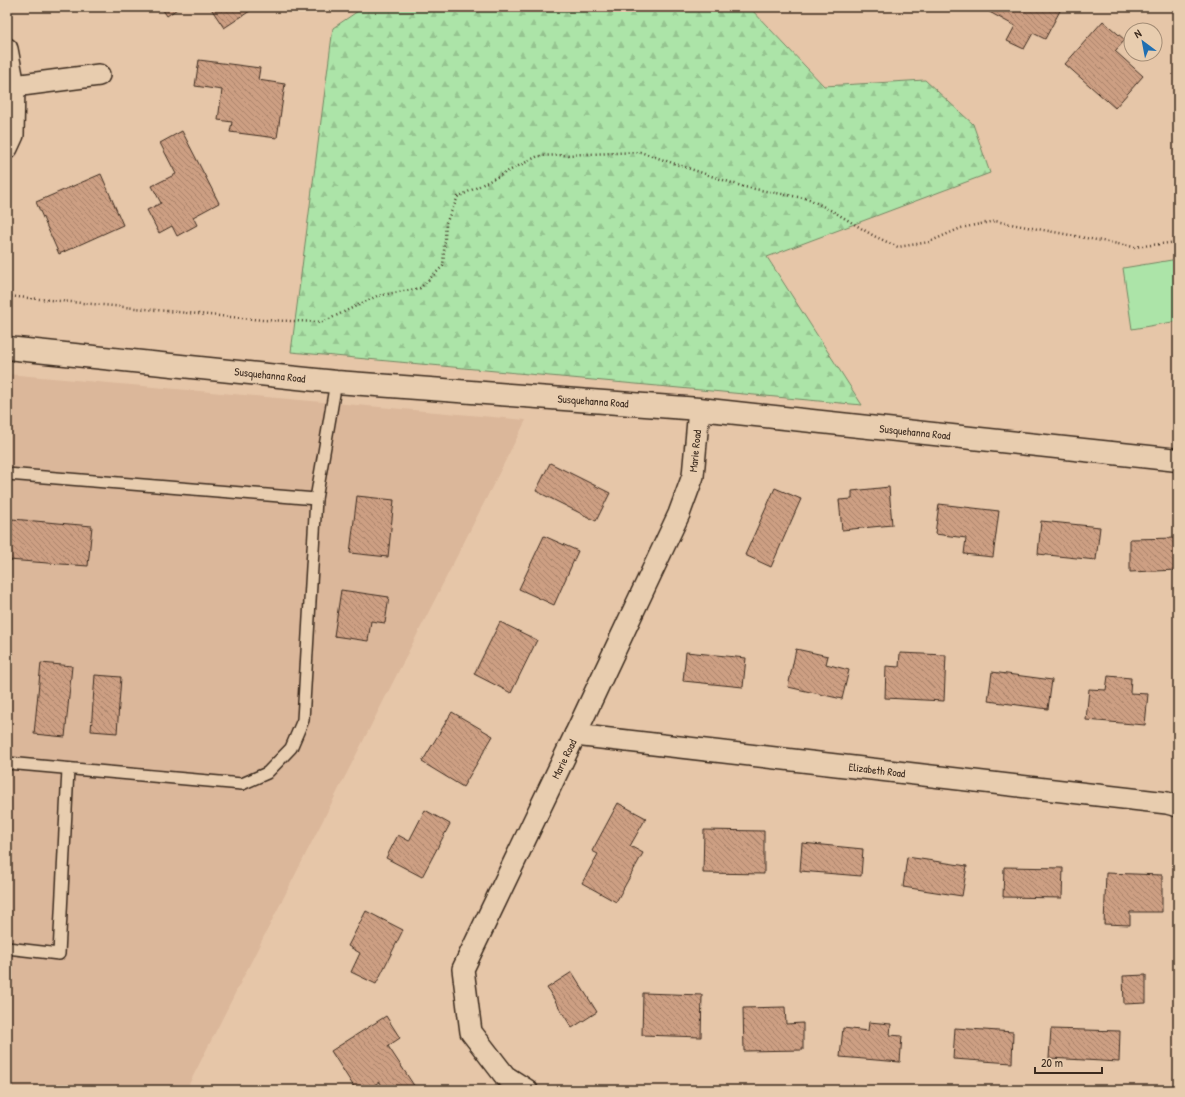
<svg xmlns="http://www.w3.org/2000/svg" width="1185" height="1097" viewBox="0 0 1185 1097" font-family="'Patrick Hand',sans-serif">
	<defs>
		<pattern id="forest-firs" width="22" height="20" patternUnits="userSpaceOnUse"><rect width="22" height="20" fill="#ace4a8"/><path d="M5 1l3.5 6h-7zM16 11l3.5 6h-7z" fill="#95c490"/></pattern>
		<pattern id="building-back-hatch" width="6" height="6" patternUnits="userSpaceOnUse"><rect width="6" height="6" fill="#cd9f83"/><path d="M-1 5l2 2M0 0l6 6M5-1l2 2" fill="none" stroke="#a8826b"/></pattern>
	</defs>
	<rect width="100%" height="100%" fill="#e6c6a8"/>
	<filter id="ink" filterUnits="userSpaceOnUse"><feTurbulence type="fractalNoise" baseFrequency=".025" numOctaves="2"/><feDisplacementMap in="SourceGraphic" scale="8" xChannelSelector="R" yChannelSelector="G"/><feConvolveMatrix kernelMatrix="1 2 1 2 8 2 1 2 1" color-interpolation-filters="sRGB"/></filter>
	<g filter="url(#ink)">
		<polygon fill="#dbb79a" points="7,374 526,420 186,1090 7,1090"/>
		<polygon fill="url(#forest-firs)" stroke="#748763" points="364,7 749,7 824,86 925,80 973,124 990,173 767,257 862,405 291,352 333,28"/>
		<polygon fill="#ace4a8" stroke="#748763" points="1178,259 1178,321 1132,329 1123,268"/>
		<g fill="url(#building-back-hatch)" stroke="#3b2a1e">
			<polygon points="161,7 180,7 167,16"/>
			<polygon points="210,7 256,7 224,28"/>
			<polygon points="985,7 1062,7 1045,39 1033,33 1024,49 1007,41 1015,26 984,9"/>
			<polygon points="1103,21 1125,40 1115,51 1143,76 1115,108 1065,64"/>
			<polygon points="199,60 260,68 258,80 285,84 277,138 230,132 232,122 218,120 222,90 195,86"/>
			<polygon points="182,131 219,203 193,217 197,225 177,236 172,226 159,233 147,210 161,203 152,186 176,174 160,143"/>
			<polygon points="101,174 123,225 59,254 36,202"/>
			<polygon points="550,463 610,493 596,521 536,491"/>
			<polygon points="889,487 892,525 842,530 839,500 852,499 852,491"/>
			<polygon points="775,488 801,499 771,567 745,555"/>
			<polygon points="357,496 394,500 388,557 350,553"/>
			<polygon points="939,504 999,511 993,557 964,554 966,538 935,534"/>
			<polygon points="12,519 92,526 88,566 8,560"/>
			<polygon points="1041,521 1100,527 1096,560 1038,554"/>
			<polygon points="544,536 578,551 554,605 519,589"/>
			<polygon points="1178,538 1178,570 1130,572 1130,539"/>
			<polygon points="341,590 389,597 385,623 371,621 368,641 334,636"/>
			<polygon points="500,622 537,640 511,693 474,674"/>
			<polygon points="796,649 828,656 826,664 849,670 842,699 788,687"/>
			<polygon points="686,652 746,658 743,687 683,681"/>
			<polygon points="900,653 946,655 944,701 885,698 886,666 899,667"/>
			<polygon points="41,663 72,666 65,737 34,734"/>
			<polygon points="992,672 1052,680 1048,709 988,701"/>
			<polygon points="95,675 121,677 117,733 91,731"/>
			<polygon points="1108,676 1131,678 1130,693 1148,694 1145,725 1086,720 1089,689 1106,690"/>
			<polygon points="452,712 493,736 463,787 422,762"/>
			<polygon points="618,803 646,818 630,846 643,853 616,902 582,883 598,854 592,851"/>
			<polygon points="425,810 450,824 422,877 386,858 398,835 409,841"/>
			<polygon points="704,830 764,831 764,874 703,873"/>
			<polygon points="802,843 863,849 861,876 800,871"/>
			<polygon points="907,857 967,866 962,896 903,887"/>
			<polygon points="1004,867 1063,868 1062,898 1003,897"/>
			<polygon points="1106,873 1162,875 1162,912 1130,912 1130,925 1104,924"/>
			<polygon points="366,911 403,930 376,984 351,972 360,953 348,946"/>
			<polygon points="572,972 597,1012 572,1028 547,988"/>
			<polygon points="1146,975 1146,1003 1124,1004 1123,976"/>
			<polygon points="643,993 702,995 701,1037 642,1035"/>
			<polygon points="785,1007 786,1024 803,1023 803,1050 744,1051 743,1008"/>
			<polygon points="386,1016 400,1038 388,1046 415,1087 411,1090 384,1090 379,1082 367,1090 356,1090 331,1051"/>
			<polygon points="869,1022 891,1024 890,1035 902,1036 900,1062 840,1057 843,1028 868,1031"/>
			<polygon points="955,1028 1013,1032 1012,1063 953,1059"/>
			<polygon points="1051,1029 1120,1031 1119,1062 1049,1058"/>
		</g>
		<g fill="none" stroke-linecap="round" stroke-linejoin="round">
			<g stroke="#3b2a1e" stroke-width="14">
				<g id="lane">
					<polyline points="7,474 316,499"/>
					<polyline points="7,763 242,784 267,773 291,748 303,720 316,499 336,382"/>
					<polyline points="7,948 59,954 68,769"/>
				</g>
			</g>
			<g stroke="#3b2a1e" stroke-width="24">
				<g id="street">
					<polyline points="7,49 14,86 13,135 7,148"/>
					<polyline points="14,86 99,75"/>
					<polyline points="575,735 1167,803 1178,806"/>
					<polyline points="527,1090 505,1076 471,1032 463,969 575,735 679,514 693,476 699,409"/>
				</g>
			</g>
			<g stroke="#3b2a1e" stroke-width="25">
				<polyline id="secondary" points="7,348 336,382 699,409 1178,460"/>
			</g>
			<polyline stroke="#3b2a1e" stroke-width="2.5" stroke-dasharray="1 3" stroke-linecap="butt" points="7,296 263,320 323,322 377,296 420,288 443,266 446,223 458,197 538,156 640,152 744,187 809,199 836,213 874,236 898,247 929,242 961,228 995,221 1134,247 1178,242"/>
			<use href="#lane" stroke="#e8cdaf" stroke-width="11"/>
			<use href="#street" stroke="#e8cdaf" stroke-width="21"/>
			<use href="#secondary" stroke="#e8cdaf" stroke-width="22"/>
		</g>
	</g>
	<g text-anchor="middle" dominant-baseline="central" stroke-width="3.5" stroke-linejoin="round" paint-order="stroke">
		<g font-size="11" fill="#3b2a1e" stroke="#e8cdaf">
			<text transform="translate(270 375) rotate(6)">Susquehanna Road</text>
			<text transform="translate(593 401) rotate(4)">Susquehanna Road</text>
			<text transform="translate(915 432) rotate(6)">Susquehanna Road</text>
			<text transform="translate(695 451) rotate(-84)">Marie Road</text>
			<text transform="translate(564 759) rotate(-64)">Marie Road</text>
			<text transform="translate(877 770) rotate(7)">Elizabeth Road</text>
		</g>
	</g>
	<rect width="1185" height="1097" fill="none" stroke="#e8cdaf" stroke-width="24"/>
	<rect x="12" y="12" width="1161" height="1073" fill="none" stroke="#3b2a1e" stroke-width="1.5" filter="url(#ink)"/>
	<g transform="translate(1143 42) rotate(328)"><circle r="19" fill="#e8cdaf" stroke="#a38c75"/>
	<path d="M0-3L7 15L0 10L-7 15Z" fill="#1f6fb2"/>
	<text y="-6" font-size="11" font-weight="bold" text-anchor="middle" fill="#3b2a1e">N</text>
	</g>
	<path d="M1035 1067v6h67v-6" fill="none" stroke="#3b2a1e" stroke-width="2"/>
	<text x="1041" y="1067" font-size="12" fill="#3b2a1e" stroke="#e8cdaf" stroke-width="3" paint-order="stroke">20 m</text>
</svg>
